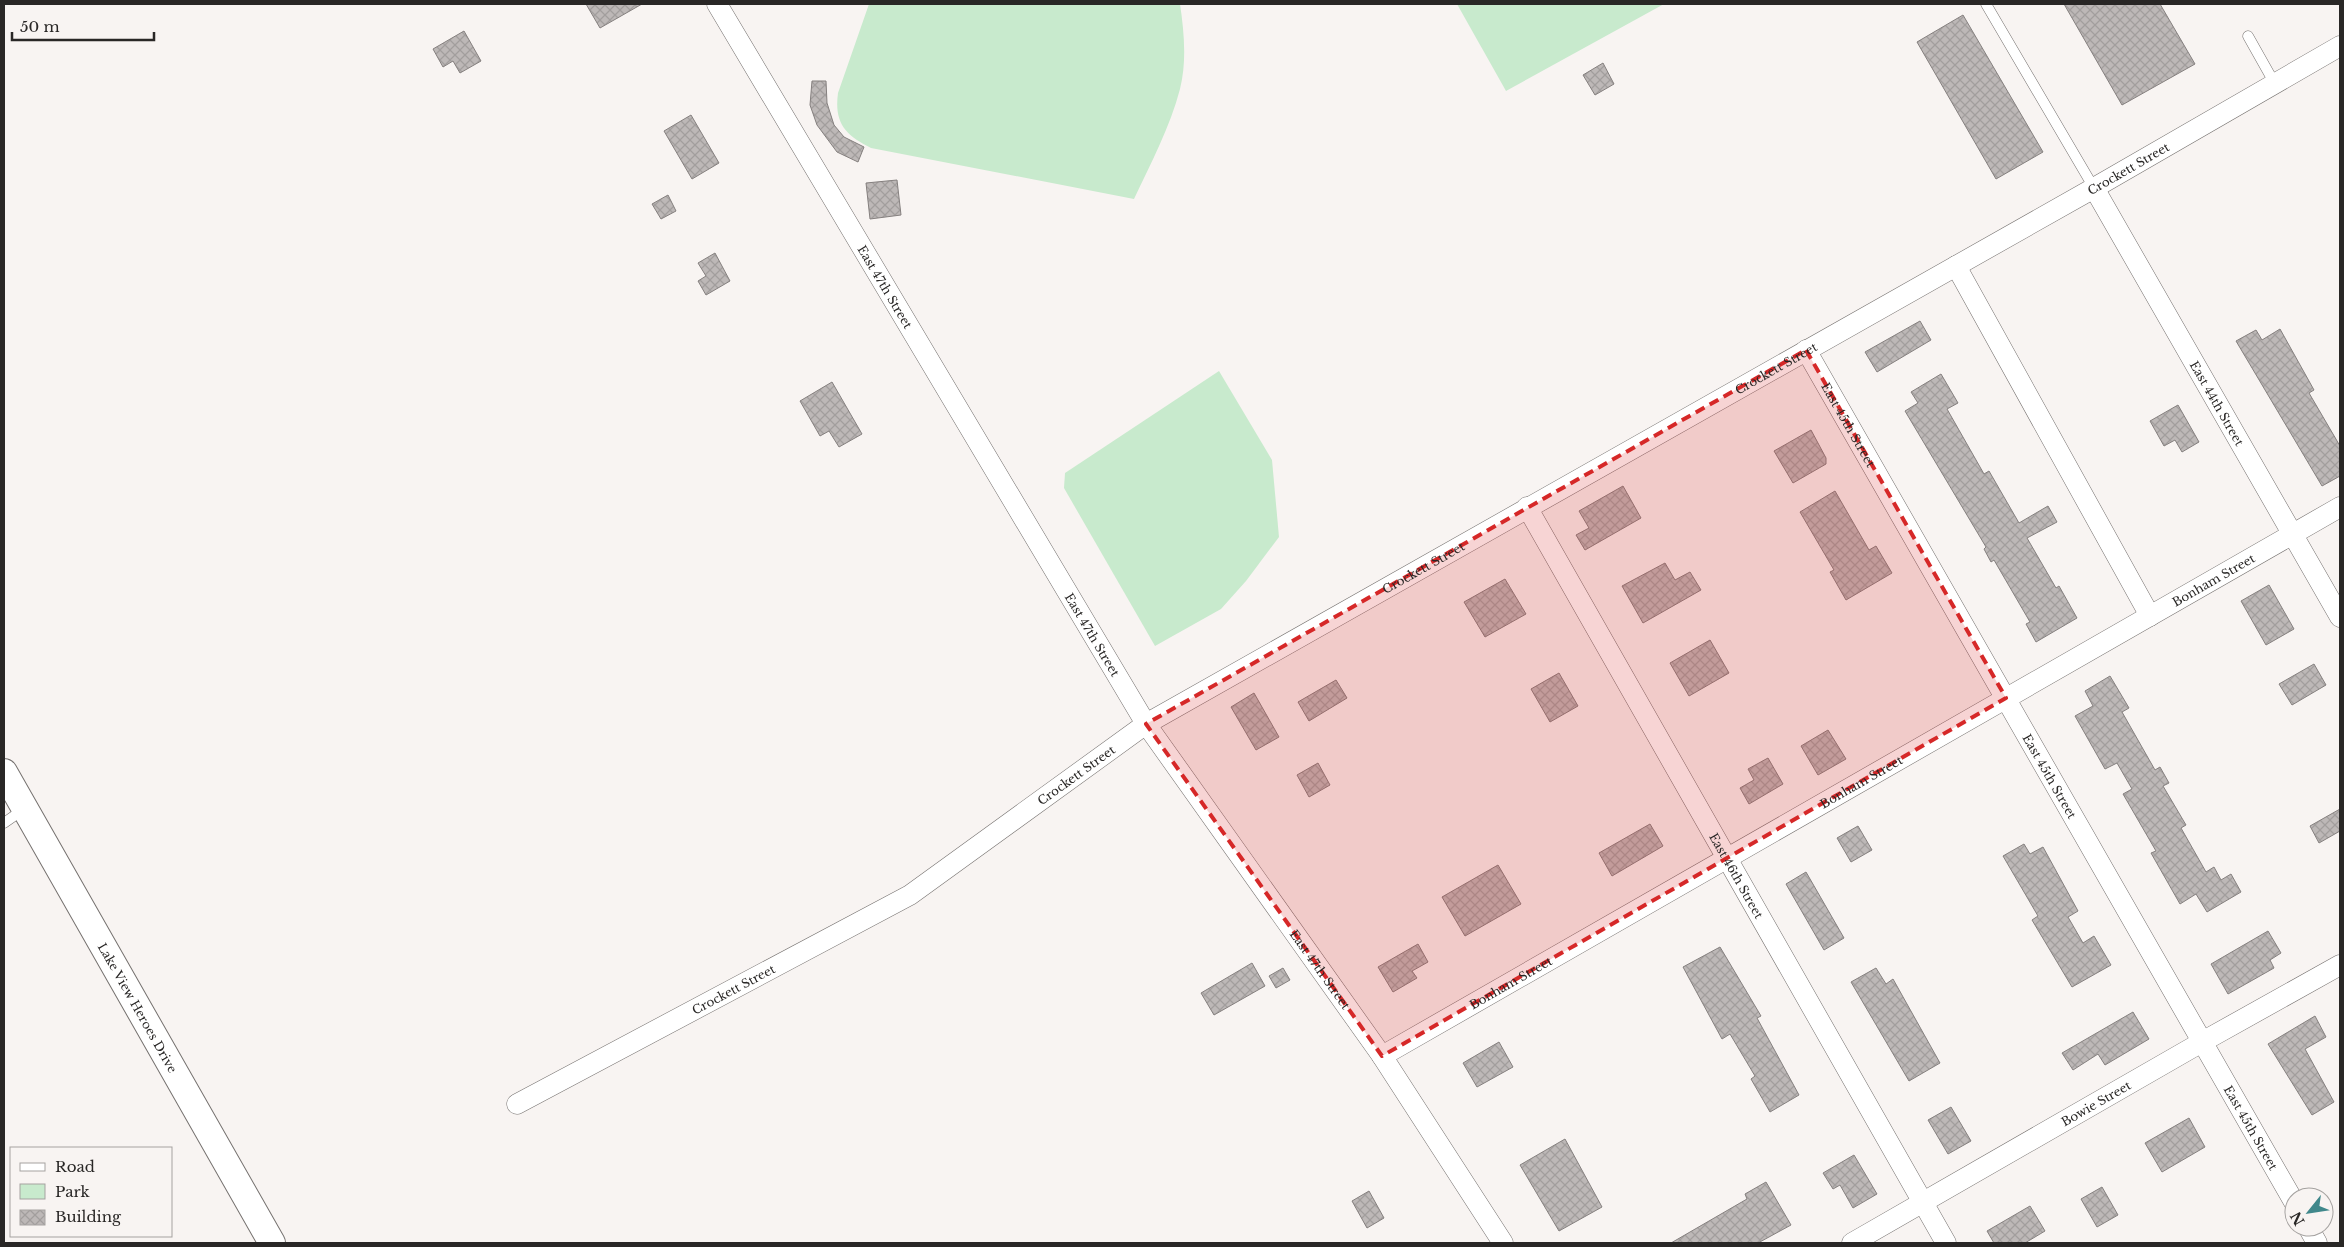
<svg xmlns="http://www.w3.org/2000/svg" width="2344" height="1247" viewBox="0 0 2344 1247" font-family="'Libre Baskerville',serif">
	<defs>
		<pattern id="building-cross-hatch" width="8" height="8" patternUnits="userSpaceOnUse" patternTransform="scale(1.25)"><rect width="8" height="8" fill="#bdb8b7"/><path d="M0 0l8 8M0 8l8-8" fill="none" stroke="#a29e9d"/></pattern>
	</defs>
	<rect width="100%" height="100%" fill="#f8f4f2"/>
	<g fill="#c8eacd">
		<path d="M869 4H1180C1184 31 1187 61 1180 89 1170 127 1151 163 1134 199L871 148C845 135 834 123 838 93Z"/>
		<polygon points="1457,4 1664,4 1506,91"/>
		<polygon points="1219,371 1272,460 1279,537 1246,581 1221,609 1155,646 1064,488 1065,473"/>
	</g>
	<g fill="url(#building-cross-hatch)" stroke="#85807f">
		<polygon points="586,4 642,4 600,28"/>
		<polygon points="2064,4 2160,4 2195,64 2122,105"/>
		<polygon points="1963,15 2043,152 1996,179 1917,42"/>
		<polygon points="464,31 481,61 460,73 453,61 443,67 433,49"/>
		<polygon points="1603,63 1614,84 1595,95 1583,75"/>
		<polygon points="812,81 826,81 827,103 834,125 844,137 864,147 858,162 837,152 817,125 810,105"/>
		<polygon points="691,115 719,163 692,179 664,131"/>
		<polygon points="897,180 901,215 870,219 866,183"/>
		<polygon points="668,195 676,211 661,219 652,204"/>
		<polygon points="715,253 730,281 706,295 698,281 706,276 698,263"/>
		<polygon points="1920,321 1931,340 1877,372 1865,352"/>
		<polygon points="2280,329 2314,390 2309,393 2340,446 2340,476 2322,486 2236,341 2256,330 2262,340"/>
		<polygon points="1941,374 1958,403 1947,409 1984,474 1989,471 2019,523 2048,506 2057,522 2027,538 2056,588 2059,586 2077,618 2036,642 2026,624 2030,622 1994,560 1991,562 1984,549 1986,547 1905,411 1918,403 1911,392"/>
		<polygon points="832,382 862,434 839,447 829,431 820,436 800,401"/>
		<polygon points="2178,405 2199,442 2182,452 2175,440 2164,446 2150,421"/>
		<polygon points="1811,430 1826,458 1826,464 1793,483 1774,451"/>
		<polygon points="1623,486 1641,518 1585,550 1576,535 1589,528 1579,511"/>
		<polygon points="1835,491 1869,550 1876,546 1892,573 1846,600 1830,572 1834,570 1800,512"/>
		<polygon points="1665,563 1675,580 1690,572 1701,590 1643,623 1622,586"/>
		<polygon points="1505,579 1526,614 1485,637 1464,602"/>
		<polygon points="2269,585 2294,629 2266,645 2241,601"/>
		<polygon points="1710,640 1729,673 1689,696 1670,663"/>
		<polygon points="2314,664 2326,685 2292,705 2279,684"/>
		<polygon points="1559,673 1578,706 1550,722 1531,689"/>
		<polygon points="2110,676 2129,708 2122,712 2155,770 2160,767 2169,783 2163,786 2186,825 2181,828 2206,872 2214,867 2221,880 2231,874 2241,892 2207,912 2196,894 2180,904 2151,853 2156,851 2123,794 2132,789 2117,763 2105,769 2075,716 2093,706 2085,691"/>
		<polygon points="1336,680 1347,698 1309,721 1298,702"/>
		<polygon points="1254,693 1279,737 1256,750 1231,707"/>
		<polygon points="1828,730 1846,759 1818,775 1801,746"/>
		<polygon points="1768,758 1783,784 1749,804 1740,788 1754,780 1748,769"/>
		<polygon points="1318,763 1330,785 1309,797 1297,775"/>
		<polygon points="2340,809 2340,831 2319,843 2310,826"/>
		<polygon points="1650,824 1663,846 1612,876 1599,853"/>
		<polygon points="1858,826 1872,850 1851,862 1837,838"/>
		<polygon points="2024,844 2030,854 2043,847 2078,911 2068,917 2083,943 2094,936 2111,965 2072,987 2032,920 2038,916 2003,856"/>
		<polygon points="1498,865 1521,904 1465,936 1442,897"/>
		<polygon points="1806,872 1844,938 1824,950 1786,884"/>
		<polygon points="2268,931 2281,953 2270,960 2274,968 2228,994 2211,964"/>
		<polygon points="1418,944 1428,962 1412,971 1417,978 1393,992 1378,967"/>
		<polygon points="1720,947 1761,1016 1757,1018 1799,1095 1770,1112 1751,1079 1755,1076 1730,1034 1722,1039 1683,967"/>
		<polygon points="1252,963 1265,986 1214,1015 1201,993"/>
		<polygon points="1283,968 1290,980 1276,988 1269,976"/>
		<polygon points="1876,968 1886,984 1893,979 1940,1063 1909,1081 1851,982"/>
		<polygon points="2133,1012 2149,1039 2105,1065 2098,1054 2073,1070 2062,1053"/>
		<polygon points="2315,1016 2326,1037 2305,1049 2334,1102 2312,1115 2268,1044"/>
		<polygon points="1499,1042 1513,1067 1477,1087 1463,1063"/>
		<polygon points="1951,1107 1971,1141 1948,1154 1928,1120"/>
		<polygon points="2189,1118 2205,1147 2162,1172 2145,1143"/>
		<polygon points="1565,1139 1602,1207 1559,1231 1520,1165"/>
		<polygon points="1854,1155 1877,1194 1853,1208 1840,1185 1833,1189 1823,1173"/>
		<polygon points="1766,1182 1791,1225 1758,1243 1671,1243 1747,1199 1745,1194"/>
		<polygon points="2102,1187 2118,1215 2097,1227 2081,1199"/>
		<polygon points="1369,1191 1384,1218 1367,1228 1352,1201"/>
		<polygon points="2030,1206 2045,1231 2025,1243 1994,1243 1987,1231"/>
	</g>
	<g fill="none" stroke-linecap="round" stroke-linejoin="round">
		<g stroke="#75716f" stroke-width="11">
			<g id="service">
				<polyline points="1986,4 2094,188"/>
				<polyline points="2248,36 2275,84"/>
				<polyline points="4,823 24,809"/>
			</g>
		</g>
		<g stroke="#75716f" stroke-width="21">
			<g id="minor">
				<path id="s1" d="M717 4 1146 724 1382 1056 1503 1243"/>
				<path id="s2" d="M2094 188 2340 617"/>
				<polyline points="1956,266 2150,616"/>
				<path id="s3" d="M1806 350 2294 1202"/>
				<path id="s4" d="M1527 507 1946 1243"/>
				<path id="s5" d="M1382 1056 2340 507"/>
				<path id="s6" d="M517 1104 910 895 1146 724 2094 188 2340 46"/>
				<polyline points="2308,1227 2317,1243"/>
				<path id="s7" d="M1852 1243 2202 1042 2340 965"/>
			</g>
		</g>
		<g stroke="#75716f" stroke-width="28">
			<g id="tertiary">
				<path id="s8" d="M4 772 272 1243"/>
			</g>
		</g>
		<use href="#service" stroke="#fff" stroke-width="10"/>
		<use href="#minor" stroke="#fff" stroke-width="20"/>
		<use href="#tertiary" stroke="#fff" stroke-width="26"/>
	</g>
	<path fill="#d62828" fill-opacity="0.2" stroke="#d62828" stroke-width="4" stroke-dasharray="10 6" stroke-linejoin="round" d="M1806 350 2006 698 1382 1056 1146 724Z"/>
	<g text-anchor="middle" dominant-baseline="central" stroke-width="4" stroke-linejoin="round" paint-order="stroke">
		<g font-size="12" fill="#292726" stroke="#f8f4f2">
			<text stroke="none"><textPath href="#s6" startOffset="1865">Crockett Street</textPath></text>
			<text stroke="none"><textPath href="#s1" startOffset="329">East 47th Street</textPath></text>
			<text stroke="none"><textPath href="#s6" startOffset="1460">Crockett Street</textPath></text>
			<text stroke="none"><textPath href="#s2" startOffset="248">East 44th Street</textPath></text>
			<text stroke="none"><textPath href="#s3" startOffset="86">East 45th Street</textPath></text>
			<text stroke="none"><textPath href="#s6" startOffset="1055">Crockett Street</textPath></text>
			<text stroke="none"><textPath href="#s5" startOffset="958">Bonham Street</textPath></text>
			<text stroke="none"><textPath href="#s1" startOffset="734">East 47th Street</textPath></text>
			<text stroke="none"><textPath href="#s6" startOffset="650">Crockett Street</textPath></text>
			<text stroke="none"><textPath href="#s3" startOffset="491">East 45th Street</textPath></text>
			<text stroke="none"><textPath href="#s5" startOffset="552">Bonham Street</textPath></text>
			<text stroke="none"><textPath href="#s4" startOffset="424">East 46th Street</textPath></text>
			<text stroke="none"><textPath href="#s1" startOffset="1139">East 47th Street</textPath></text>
			<text stroke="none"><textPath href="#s5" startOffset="148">Bonham Street</textPath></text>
			<text stroke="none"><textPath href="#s6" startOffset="245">Crockett Street</textPath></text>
			<text stroke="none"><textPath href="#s8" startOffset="271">Lake View Heroes Drive</textPath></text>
			<text stroke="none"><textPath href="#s7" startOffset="281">Bowie Street</textPath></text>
			<text stroke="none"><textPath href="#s3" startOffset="896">East 45th Street</textPath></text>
		</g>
	</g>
	<rect width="2344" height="1247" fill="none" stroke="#292726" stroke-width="10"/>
	<rect x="10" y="1147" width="162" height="90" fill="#f8f4f2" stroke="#a5a2a0"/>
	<rect x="20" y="1163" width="25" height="8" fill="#ffffff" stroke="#a5a2a0"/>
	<text x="55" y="1172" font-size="15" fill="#292726">Road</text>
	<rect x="20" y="1184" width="25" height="15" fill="#c8eacd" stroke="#a5a2a0"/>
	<text x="55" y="1197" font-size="15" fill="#292726">Park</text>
	<rect x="20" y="1210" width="25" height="15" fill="url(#building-cross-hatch)" stroke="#a5a2a0"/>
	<text x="55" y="1222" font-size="15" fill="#292726">Building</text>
	<g transform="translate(2309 1212) rotate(240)"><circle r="24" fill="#f8f4f2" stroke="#a5a2a0"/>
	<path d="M0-4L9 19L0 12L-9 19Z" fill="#40888b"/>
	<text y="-8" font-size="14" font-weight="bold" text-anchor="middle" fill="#292726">N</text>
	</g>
	<path d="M12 32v8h142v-8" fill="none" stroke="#292726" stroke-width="2.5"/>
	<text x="20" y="32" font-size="15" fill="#292726" stroke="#f8f4f2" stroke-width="4" paint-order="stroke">50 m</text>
</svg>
